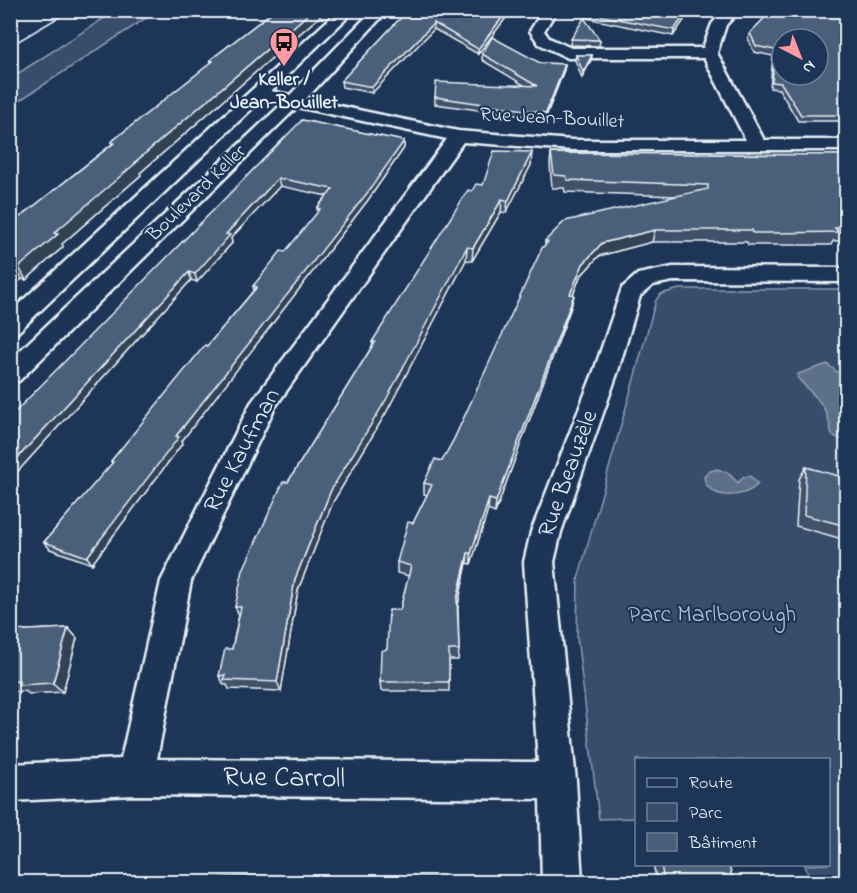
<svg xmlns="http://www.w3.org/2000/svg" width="857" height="893" viewBox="0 0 857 893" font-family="'Indie Flower',sans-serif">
	<rect width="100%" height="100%" fill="#1d3557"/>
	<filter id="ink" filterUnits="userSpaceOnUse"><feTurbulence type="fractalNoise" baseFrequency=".0167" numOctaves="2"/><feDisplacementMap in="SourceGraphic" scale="12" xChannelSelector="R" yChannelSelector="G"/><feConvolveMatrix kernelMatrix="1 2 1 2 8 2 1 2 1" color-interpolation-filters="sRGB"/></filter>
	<g filter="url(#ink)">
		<g fill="#374d6c" stroke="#909fb2" stroke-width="1.5">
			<polygon points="115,11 157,11 11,106 11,78"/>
			<polygon points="679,289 846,289 846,882 810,882 805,865 828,864 828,760 636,760 636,818 599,819 577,637 578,579 656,300 661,294"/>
		</g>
		<g fill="#5d7089" stroke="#95a4b5" stroke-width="1.5">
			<path d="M827 364 846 379V442L832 435C825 399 818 402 797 377L798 374Z"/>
			<path d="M717 469 728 473 738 483 743 477 750 476 758 484C745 499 707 501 704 477L708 472Z"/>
		</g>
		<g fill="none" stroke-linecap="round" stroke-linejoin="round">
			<g stroke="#e8f1f8" stroke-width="5">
				<polygon id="minor" points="339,10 355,10 271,91 290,95 373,10 388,10 306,99 458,131 572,140 746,140 704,58 568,58 539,44 530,31 543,10 557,10 544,31 549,38 571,48 703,48 712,24 724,10 740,10 726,25 717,53 764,140 846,140 846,150 572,150 463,142 275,407 191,581 157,759 538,762 524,562 531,532 594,371 622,288 638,274 673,267 846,268 846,282 673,281 653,285 640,296 618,371 561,532 554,562 576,781 582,882 542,882 540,799 135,795 10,801 10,764 121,759 161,581 251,403 447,139 297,107 19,381 10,384 10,360 282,104 262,99 18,332 10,334 10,312"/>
			</g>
			<use href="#minor" fill="#1d3557" fill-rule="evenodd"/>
			<polyline stroke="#e8f1f8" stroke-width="1.5" points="10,46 71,10"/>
		</g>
		<g fill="#3f5169" stroke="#e8f1f8" stroke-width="1.5">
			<polygon points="275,10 327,10 140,173 141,175 62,244 63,247 26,280 22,279 10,289 10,225 112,144 111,142 211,63 210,60"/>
			<polygon points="408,10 512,10 478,54 434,29 372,93 342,87 341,81"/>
			<polygon points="691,10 673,36 586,18 587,13"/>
			<polygon points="846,10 846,121 798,121 779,89 770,88 773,56 754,52 748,38 750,33"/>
			<polygon points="571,39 600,40 599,46 570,45"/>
			<polygon points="482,54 540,63 565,64 564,70 545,119 435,104 435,97 524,85 482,60"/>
			<polygon points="576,55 592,55 591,60 582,78 575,60"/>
			<polygon points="302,120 404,141 404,148 368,200 181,442 182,444 92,564 50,549 44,542 112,464 111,461 254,290 253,286 285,252 318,213 317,208 327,196 280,186 231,238 232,243 197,282 191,280 10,480"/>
			<polygon points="551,153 846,155 846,241 833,241 831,245 748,245 747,242 652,242 599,256 580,277 573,295 574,295 571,307 495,513 488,510 471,564 467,563 458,605 459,650 458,660 449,660 449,691 381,691 380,682 387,649 400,610 409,576 397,573 397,562 413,523 427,495 424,494 424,483 442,461 454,439 545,245 545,241 676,196 565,192 564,188 552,188 550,165"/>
			<polygon points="531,165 506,213 501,212 472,261 466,260 386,413 333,502 298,590 281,691 229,689 227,685 224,685 219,676 232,649 239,615 235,607 288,482 373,345 372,342 472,191"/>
			<polygon points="806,467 846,478 846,540 796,526 799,479"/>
			<polygon points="68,628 77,638 63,692 29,694 25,691 10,692 10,631"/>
			<polygon points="653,864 729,864 733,882 657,882"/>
		</g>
		<g fill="#334255" stroke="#e8f1f8" stroke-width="1.5">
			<polygon points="313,10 327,10 140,173 141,175 62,244 63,247 26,280 19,267 54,233 135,162"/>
			<polygon points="508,10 512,10 478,54 478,49"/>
			<polygon points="688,10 691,10 673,36 674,30"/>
			<polygon points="434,23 434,29 372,93 372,87"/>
			<polygon points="592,55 591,60 582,78 583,72"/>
			<polygon points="565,64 564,70 545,119 546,113"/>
			<polygon points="404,141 404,148 368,200 181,442 182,444 92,564 87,557 176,436"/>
			<polygon points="532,152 531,165 506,213 508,201"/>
			<polygon points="278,178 280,186 231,238 232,243 197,282 195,274 226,234"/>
			<polygon points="502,199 501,212 472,261 473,248"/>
			<polygon points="655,230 652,242 599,256 580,277 568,307 570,294 583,264 602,243"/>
			<polygon points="467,247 466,260 386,413 333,502 298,590 281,691 277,682 295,579 331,490"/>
			<polygon points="15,266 22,279 10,289 10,270"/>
			<polygon points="189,272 191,280 10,480 10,466"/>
			<polygon points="574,295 571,307 495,513 496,501"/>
			<polygon points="489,499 488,510 471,564 471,553"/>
			<polygon points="468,553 467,563 457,609 457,599"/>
			<polygon points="68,628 77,638 63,692 53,683"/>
		</g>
		<g fill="#495e7a" stroke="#e8f1f8" stroke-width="1.5" fill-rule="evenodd">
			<polygon points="275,10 313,10 135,162 137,162 54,233 58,234 19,267 15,266 10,270 10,225 114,143 111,142 213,61 210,60"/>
			<polygon points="408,10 508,10 478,49 434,23 372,87 341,81"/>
			<polygon points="588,10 688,10 674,30 587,13"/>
			<path d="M772 10H846V115H801L781 83 772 82 775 50 756 46 750 33ZM782 39H818V75H782Z"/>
			<polygon points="584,18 600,40 571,39"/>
			<polygon points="492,37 540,63 565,64 546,113 435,97 436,82 537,86 482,54"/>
			<polygon points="576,55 592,55 583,72"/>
			<polygon points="302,120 404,141 368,192 176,436 179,437 87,557 44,542 113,462 111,461 205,345 207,346 257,287 253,286 281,251 285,252 320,209 317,208 333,189 278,178 226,234 230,235 195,274 189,272 10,466 10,417"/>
			<polygon points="494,151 532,152 508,201 502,199 473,248 467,247 386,400 331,490 295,579 277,682 224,680 225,675 219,676 225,649 232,649 241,607 235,607 243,570 283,482 288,482 375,342 372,342 468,190 472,191 476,184 483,185"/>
			<polygon points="551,153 846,155 846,229 835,228 838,232 777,233 753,233 752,230 655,230 602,243 583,264 570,294 574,295 496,501 489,499 471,553 468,553 457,599 459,650 449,650 449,682 380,682 381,651 387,649 389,610 400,610 411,566 397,562 408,522 413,523 432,485 424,483 435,459 442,461 454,439 542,248 548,242 545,241 565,221 708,189 708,185 567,180 566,176 554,175"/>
			<polygon points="806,467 846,478 846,526 804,515"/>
			<polygon points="68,628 53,683 19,685 19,681 10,682 10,631"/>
			<polygon points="661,864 729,864 733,882 664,882"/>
			<polygon points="279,875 279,877 462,877 462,882 10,882 10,879 19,878 18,880 163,880"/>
		</g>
	</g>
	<defs>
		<g id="bus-pin" transform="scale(1.5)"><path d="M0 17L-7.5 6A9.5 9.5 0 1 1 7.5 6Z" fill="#ff9aa2" stroke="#1d3557"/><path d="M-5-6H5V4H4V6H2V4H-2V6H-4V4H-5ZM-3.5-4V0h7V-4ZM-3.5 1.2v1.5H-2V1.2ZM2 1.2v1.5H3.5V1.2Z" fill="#111"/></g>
	</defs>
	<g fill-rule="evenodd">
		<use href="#bus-pin" x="284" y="42"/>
	</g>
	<g text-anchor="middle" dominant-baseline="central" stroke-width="4.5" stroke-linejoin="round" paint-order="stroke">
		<g font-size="20" font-weight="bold" fill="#e8f1f8" stroke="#1d3557">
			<text x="284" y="80">Keller /<tspan x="284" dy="23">Jean-Bouillet</tspan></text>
		</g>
		<g font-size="20" fill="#e8f1f8" stroke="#1d3557">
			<text transform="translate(552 119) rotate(3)">Rue Jean-Bouillet</text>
			<text transform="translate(197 194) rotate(-44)">Boulevard Keller</text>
		</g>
		<g font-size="24" fill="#e8f1f8" stroke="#1d3557">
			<text transform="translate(243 451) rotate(-62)">Rue Kaufman</text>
			<text transform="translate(569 474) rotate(-70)">Rue Beauzèle</text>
		</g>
		<g font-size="24" fill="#b3c0ce" stroke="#1d3557">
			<text x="712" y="615">Parc Marlborough</text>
		</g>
		<g font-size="28" fill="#e8f1f8" stroke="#1d3557">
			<text transform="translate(284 779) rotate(1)">Rue Carroll</text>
		</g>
	</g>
	<rect width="857" height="893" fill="none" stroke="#1d3557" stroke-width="36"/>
	<rect x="18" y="18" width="821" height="857" fill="none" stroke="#e8f1f8" stroke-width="2" filter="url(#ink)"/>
	<rect x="635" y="758" width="195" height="108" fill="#1d3557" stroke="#6e8097" stroke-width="1.5"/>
	<rect x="647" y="778" width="30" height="9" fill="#1d3557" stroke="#6e8097" stroke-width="1.5"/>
	<text x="689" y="788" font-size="18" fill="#e8f1f8">Route</text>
	<rect x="647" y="803" width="30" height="18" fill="#374d6c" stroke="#6e8097" stroke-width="1.5"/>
	<text x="689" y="818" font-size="18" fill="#e8f1f8">Parc</text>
	<rect x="647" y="833" width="30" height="18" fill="#495e7a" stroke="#6e8097" stroke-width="1.5"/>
	<text x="689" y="848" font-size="18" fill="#e8f1f8">Bâtiment</text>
	<g transform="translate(800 57) rotate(138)"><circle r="28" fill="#1d3557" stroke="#6e8097" stroke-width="1.5"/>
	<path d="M0-4.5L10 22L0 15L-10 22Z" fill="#ff9aa2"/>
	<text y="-9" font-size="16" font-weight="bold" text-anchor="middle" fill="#e8f1f8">N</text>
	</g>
</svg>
